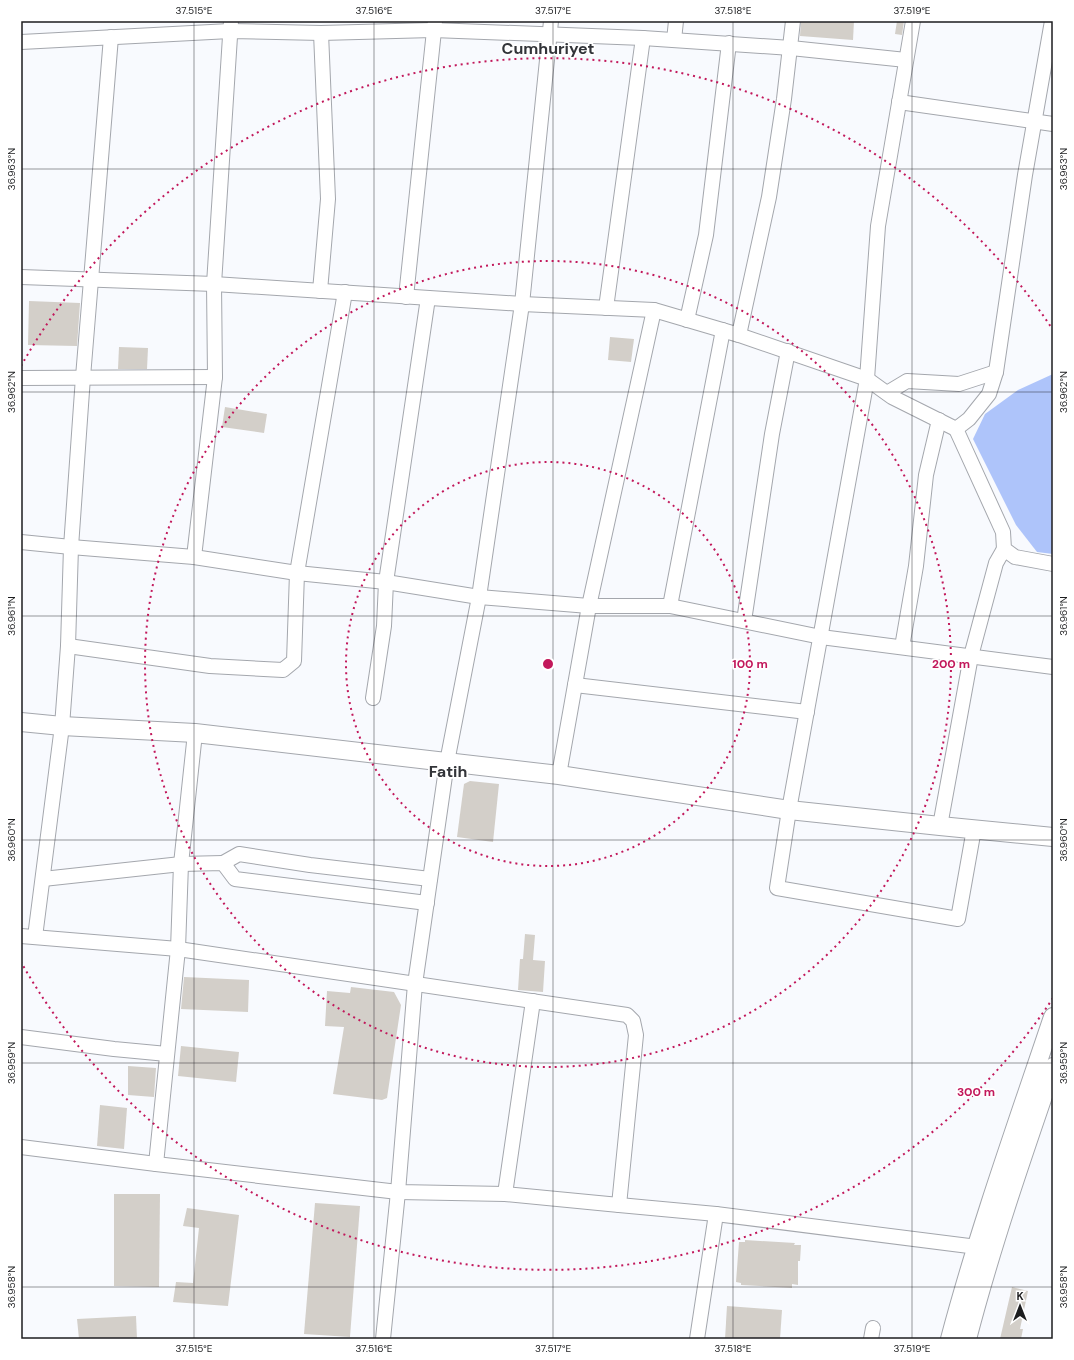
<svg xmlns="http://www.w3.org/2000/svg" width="1074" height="1360" viewBox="0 0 1074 1360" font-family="'DM Sans',sans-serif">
	<rect width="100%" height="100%" fill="#f8fafe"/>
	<polygon fill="#aec4fa" points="1053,374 1053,554 1037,552 1016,525 973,439 985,414 1018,390"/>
	<g fill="#d3cfc9">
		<polygon points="801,21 854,21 853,40 800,36"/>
		<polygon points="897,21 904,21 902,35 895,34"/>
		<polygon points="29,301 80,303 77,346 28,345"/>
		<polygon points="610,337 634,339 631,362 608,360"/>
		<polygon points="119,347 148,348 147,369 118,369"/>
		<polygon points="225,407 267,414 264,433 222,427"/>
		<polygon points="470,781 499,784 493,842 457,837 464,784"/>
		<polygon points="525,934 535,935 533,960 545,961 543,992 518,990 520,959 523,959"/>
		<polygon points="184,977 249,980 248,1012 181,1009"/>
		<polygon points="351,987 394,992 401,1005 387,1098 382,1100 333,1094 344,1027 325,1026 327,991 350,993"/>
		<polygon points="181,1046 239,1052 236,1082 178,1076"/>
		<polygon points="128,1066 156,1068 154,1097 128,1095"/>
		<polygon points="100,1105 127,1108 124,1149 97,1146"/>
		<polygon points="114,1194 160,1194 159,1287 114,1286"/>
		<polygon points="315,1203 360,1206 350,1337 304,1334"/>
		<polygon points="187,1208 239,1215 228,1306 173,1302 176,1282 193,1283 199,1228 183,1226"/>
		<polygon points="745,1240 795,1243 794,1245 801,1245 800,1261 798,1261 798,1285 792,1284 792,1288 741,1285 741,1283 736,1282 739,1242 745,1242"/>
		<polygon points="1012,1287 1028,1291 1020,1329 1023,1329 1021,1339 1000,1339"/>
		<polygon points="727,1306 782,1310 780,1339 725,1339"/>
		<polygon points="136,1316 137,1339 79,1339 77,1319"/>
	</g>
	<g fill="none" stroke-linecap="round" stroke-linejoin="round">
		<g stroke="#a4a7ad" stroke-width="16">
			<g id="minor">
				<polyline points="913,21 878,226 867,379 789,810 777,888 958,919 974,829"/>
				<polyline points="674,40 676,21"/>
				<polyline points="21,42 230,31 321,33 433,30 643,38 791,48 906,60"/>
				<polyline points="899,102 1053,124"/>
				<polyline points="21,277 214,284 522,304 654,310 739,335 867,379 892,397 956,429 969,419 989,394 996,372 1025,175 1052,21"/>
				<polyline points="320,291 328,199 321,33"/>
				<polyline points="406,297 435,21"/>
				<polyline points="606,308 643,38"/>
				<polyline points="687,320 706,235 729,43"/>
				<polyline points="739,335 769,197 784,99 793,21"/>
				<polyline points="21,378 215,377"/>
				<polyline points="887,393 907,381 959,384 996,372"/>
				<polyline points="956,429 1003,532 1004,549 1015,557 1053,564"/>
				<polyline points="21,542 71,547 194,557 297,573 386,582 479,597 589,606 670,606 821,637 1053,667"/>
				<polyline points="194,557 215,377 214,284 231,21"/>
				<polyline points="670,606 723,330"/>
				<polyline points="744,621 772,434 788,351"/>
				<polyline points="68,646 210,666 283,670 294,661 297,573 345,292"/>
				<polyline points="902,647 916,566 926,475 939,420"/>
				<polyline points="575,685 807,712"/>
				<polyline points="373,698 384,626 386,582 428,298"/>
				<polyline points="559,775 589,606 654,310"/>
				<polyline points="940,826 971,656 996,563 1004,549"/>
				<polyline points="223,863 239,854 310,865 430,879"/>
				<polyline points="43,879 181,864 223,863 235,879 427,903"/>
				<polyline points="21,936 178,949 627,1015 633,1021 636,1035 619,1205"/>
				<polyline points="35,937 62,726 68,646 71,547 83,377 111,37"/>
				<polyline points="21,1037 114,1049 167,1054"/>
				<polyline points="21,1147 156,1164 398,1192 505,1194 619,1205 716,1214 977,1247"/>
				<polyline points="156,1164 178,949 181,864 195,733"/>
				<polyline points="505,1194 533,1001"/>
				<polyline points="383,1339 398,1192 415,984 447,762 479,597 522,304 551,21"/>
				<polyline points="697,1339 716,1214"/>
				<polyline points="871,1339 873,1328"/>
			</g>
		</g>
		<g stroke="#a4a7ad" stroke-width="20">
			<g id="tertiary">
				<polyline points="21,722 62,726 195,733 559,775 789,810 940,826 1053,837"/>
				<path d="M950 1339C979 1230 1017 1124 1053 1017"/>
				<path d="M967 1339C991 1247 1022 1157 1053 1067"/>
			</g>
		</g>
		<use href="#minor" stroke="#fff" stroke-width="14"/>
		<use href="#tertiary" stroke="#fff" stroke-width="18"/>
	</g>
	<path fill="none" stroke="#1c1d1f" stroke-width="1" stroke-opacity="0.45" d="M194 21V1339M374 21V1339M553 21V1339M733 21V1339M912 21V1339M21 169H1053M21 392H1053M21 616H1053M21 840H1053M21 1063H1053M21 1287H1053"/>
	<g fill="none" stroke="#c2185b" stroke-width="2" stroke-dasharray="2 4">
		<circle cx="548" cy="664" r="202"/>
		<circle cx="548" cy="664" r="403"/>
		<path d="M1053 998A605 605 0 0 1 21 962M21 366A605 605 0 0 1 1053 330"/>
	</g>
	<g text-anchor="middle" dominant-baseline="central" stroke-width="3.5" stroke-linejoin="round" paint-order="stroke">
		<g font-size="16" font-weight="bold" fill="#323439" stroke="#fff">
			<text x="548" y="48">Cumhuriyet</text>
			<text x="448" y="771">Fatih</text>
		</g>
	</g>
	<circle cx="548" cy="664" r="6" fill="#c2185b" stroke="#fff" stroke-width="2"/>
	<g font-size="12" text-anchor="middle" font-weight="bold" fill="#c2185b" stroke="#fff" stroke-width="3.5" stroke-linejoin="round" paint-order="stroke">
		<text x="750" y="668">100 m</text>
		<text x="951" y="668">200 m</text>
		<text x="976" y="1096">300 m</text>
	</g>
	<rect width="1074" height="1360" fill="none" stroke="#ffffff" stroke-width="44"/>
	<g transform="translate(1020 1306)" stroke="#ffffff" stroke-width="3" paint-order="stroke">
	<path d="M0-3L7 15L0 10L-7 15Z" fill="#1c1d1f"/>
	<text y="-6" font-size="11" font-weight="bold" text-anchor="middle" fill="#1c1d1f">K</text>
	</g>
	<rect x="22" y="22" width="1030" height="1316" fill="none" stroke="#1c1d1f" stroke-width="1.5"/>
	<g font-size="10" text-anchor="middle" fill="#1c1d1f">
		<text x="194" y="14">37.515°E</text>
		<text x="374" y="14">37.516°E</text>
		<text x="553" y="14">37.517°E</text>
		<text x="733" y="14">37.518°E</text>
		<text x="912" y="14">37.519°E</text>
		<text transform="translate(11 169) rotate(-90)" y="4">36.963°N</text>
		<text transform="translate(1063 169) rotate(-90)" y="4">36.963°N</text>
		<text transform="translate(11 392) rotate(-90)" y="4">36.962°N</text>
		<text transform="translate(1063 392) rotate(-90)" y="4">36.962°N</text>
		<text transform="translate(11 616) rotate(-90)" y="4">36.961°N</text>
		<text transform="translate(1063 616) rotate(-90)" y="4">36.961°N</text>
		<text transform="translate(11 840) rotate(-90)" y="4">36.960°N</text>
		<text transform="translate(1063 840) rotate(-90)" y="4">36.960°N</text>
		<text transform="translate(11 1063) rotate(-90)" y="4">36.959°N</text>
		<text transform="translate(1063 1063) rotate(-90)" y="4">36.959°N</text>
		<text transform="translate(11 1287) rotate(-90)" y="4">36.958°N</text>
		<text transform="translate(1063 1287) rotate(-90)" y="4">36.958°N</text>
		<text x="194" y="1352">37.515°E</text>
		<text x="374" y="1352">37.516°E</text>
		<text x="553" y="1352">37.517°E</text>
		<text x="733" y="1352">37.518°E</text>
		<text x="912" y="1352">37.519°E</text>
	</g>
</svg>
